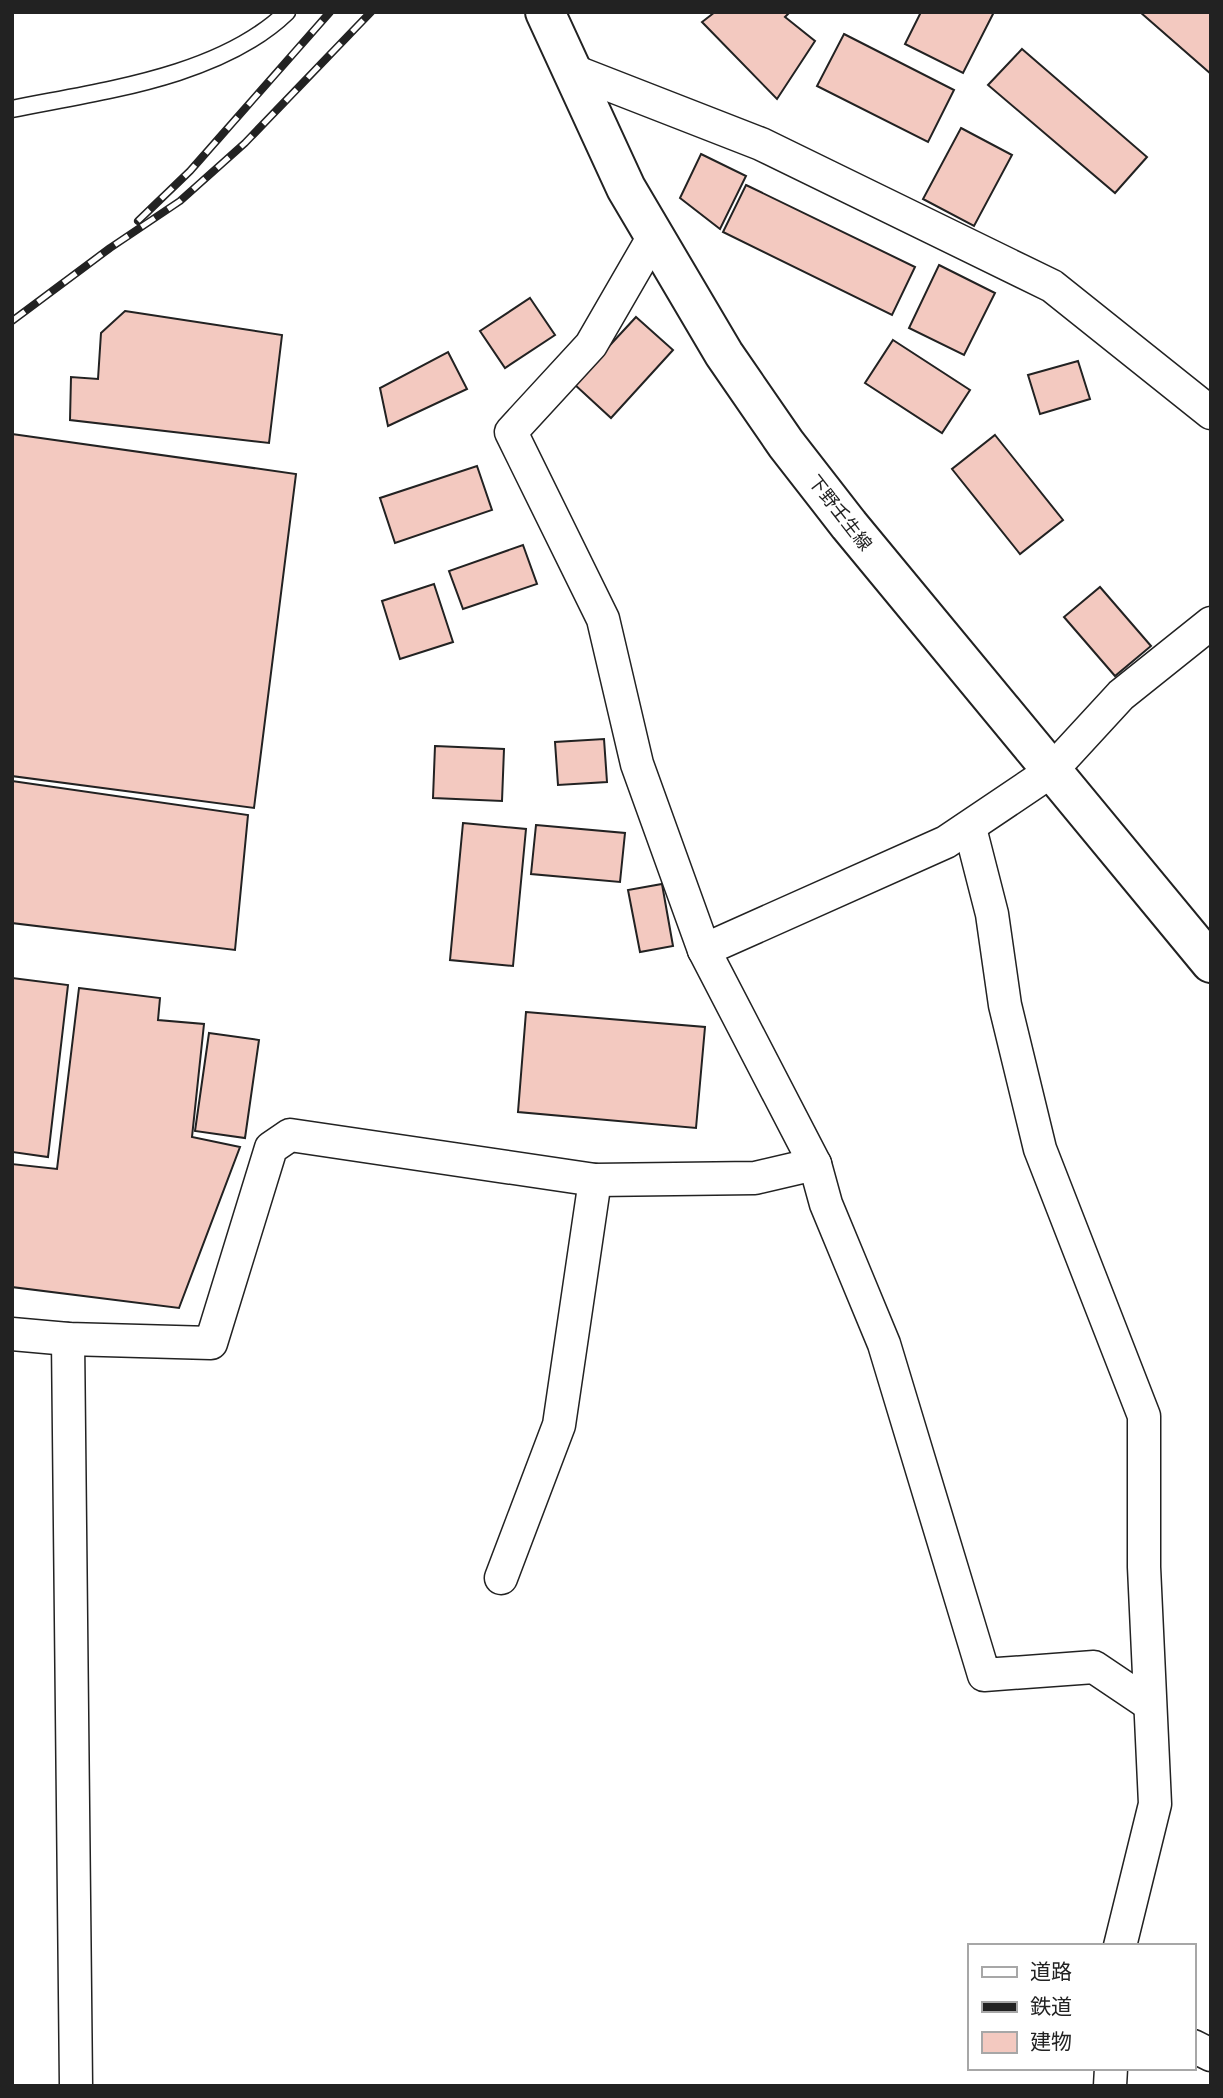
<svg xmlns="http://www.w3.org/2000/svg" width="1223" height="2098" viewBox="0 0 1223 2098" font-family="Rubik,'Noto Sans JP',sans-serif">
	<rect width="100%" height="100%" fill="#fff"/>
	<g fill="#f3c9c0" stroke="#222" stroke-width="2">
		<polygon points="715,12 790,12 785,17 815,41 777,99 702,22"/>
		<polygon points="921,12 994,12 963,73 905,44"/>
		<polygon points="1140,12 1211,12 1211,74"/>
		<polygon points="844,34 954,90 928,142 817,86"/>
		<polygon points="1022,49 1147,157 1115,193 988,85"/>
		<polygon points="961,128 1012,155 974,226 923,199"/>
		<polygon points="701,154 746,176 720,229 680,198"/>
		<polygon points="746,185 915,267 892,315 723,232"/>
		<polygon points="939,265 995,293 964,355 909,328"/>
		<polygon points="530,298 555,335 505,368 480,331"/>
		<polygon points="125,311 282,335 269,443 70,420 71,377 98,379 101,333"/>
		<polygon points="636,317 673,350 611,418 574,384"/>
		<polygon points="893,340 970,390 942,433 865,383"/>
		<polygon points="448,352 467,389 388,426 380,388"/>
		<polygon points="1078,361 1090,399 1040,414 1028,375"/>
		<polygon points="12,434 296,474 254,808 12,776"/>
		<polygon points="995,435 1063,520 1020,554 952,469"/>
		<polygon points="477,466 492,510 395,543 380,498"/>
		<polygon points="523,545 537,584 463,609 449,571"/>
		<polygon points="434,584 453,642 400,659 382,601"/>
		<polygon points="1100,587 1151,646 1115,676 1064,617"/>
		<polygon points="604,739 607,782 558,785 555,742"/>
		<polygon points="435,746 504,749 502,801 433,798"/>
		<polygon points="12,781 248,815 235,950 12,923"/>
		<polygon points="463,823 526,829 513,966 450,960"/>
		<polygon points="536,825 625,833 620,882 531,874"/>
		<polygon points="662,884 673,946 640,952 628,890"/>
		<polygon points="12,978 68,985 48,1157 12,1152"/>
		<polygon points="79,988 160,998 158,1020 204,1024 192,1137 240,1147 179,1308 12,1287 12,1164 57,1169"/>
		<polygon points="526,1012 705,1027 696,1128 518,1112"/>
		<polygon points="209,1033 259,1040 245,1138 195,1131"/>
	</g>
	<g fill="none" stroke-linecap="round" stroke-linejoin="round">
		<g stroke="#222" stroke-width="19">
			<path id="service" d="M12 109C101 91 220 77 287 12"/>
		</g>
		<g stroke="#222" stroke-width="35">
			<g id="minor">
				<polyline points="571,70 761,144 1052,286 1211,413"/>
				<polyline points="654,236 591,345 511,432 603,619 637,764 704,950 815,1164 826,1204 884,1344 984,1675 1094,1667 1149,1704"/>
				<polyline points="970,828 992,914 1005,1005 1040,1149 1144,1416 1144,1567 1155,1804 1120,1946"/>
				<polyline points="704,950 946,842 1050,772 1121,695 1211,623"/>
				<polyline points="12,1334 68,1339 211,1343 271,1148 290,1135 595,1180 755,1178 815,1164"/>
				<polyline points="68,1339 76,2086"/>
				<polyline points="501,1578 559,1425 595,1180"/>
				<polyline points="1193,2046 1211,2055"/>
				<polyline points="1110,2086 1111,2068"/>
			</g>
		</g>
		<g stroke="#222" stroke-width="42">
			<polyline id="secondary" points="545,12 626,188 724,354 786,444 849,525 1211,963"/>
		</g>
		<use href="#service" stroke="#fff" stroke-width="16"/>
		<use href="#minor" stroke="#fff" stroke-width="32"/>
		<use href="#secondary" stroke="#fff" stroke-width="38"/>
		<g stroke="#222" stroke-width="8">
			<g id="rail">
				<polyline points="138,221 190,171 330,12"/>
				<polyline points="12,321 110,248 180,201 245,143 371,12"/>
			</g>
		</g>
		<use href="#rail" stroke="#fff" stroke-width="5" stroke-dasharray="16" stroke-linecap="butt"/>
	</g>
	<g text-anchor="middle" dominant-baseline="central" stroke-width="5" stroke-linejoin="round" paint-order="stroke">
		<g font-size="18" fill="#222" stroke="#fff">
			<text transform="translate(840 513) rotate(52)">下野壬生線</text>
		</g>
	</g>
	<rect width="1223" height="2098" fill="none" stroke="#222222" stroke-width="28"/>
	<rect x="968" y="1944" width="228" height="126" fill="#ffffff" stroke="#a7a7a7" stroke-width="2"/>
	<rect x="982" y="1967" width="35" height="10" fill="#ffffff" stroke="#a7a7a7" stroke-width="2"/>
	<text x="1030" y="1979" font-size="21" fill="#222222">道路</text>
	<rect x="982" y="2002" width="35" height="10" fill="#222222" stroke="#a7a7a7" stroke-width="2"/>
	<text x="1030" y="2014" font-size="21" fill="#222222">鉄道</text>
	<rect x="982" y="2032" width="35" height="21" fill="#f3c9c0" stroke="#a7a7a7" stroke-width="2"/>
	<text x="1030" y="2049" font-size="21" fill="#222222">建物</text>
</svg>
